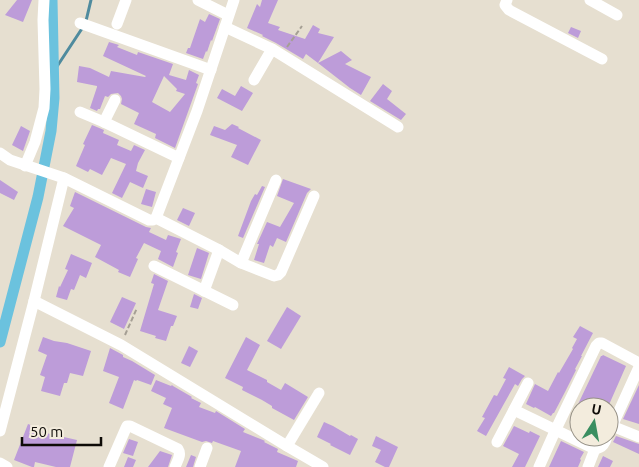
<svg xmlns="http://www.w3.org/2000/svg" width="639" height="467" viewBox="0 0 639 467" font-family="Ubuntu,sans-serif">
	<rect width="100%" height="100%" fill="#e6dfd0"/>
	<g fill="none" stroke-linecap="round" stroke-linejoin="round">
		<g stroke="#4f8b9e" stroke-width="3">
			<polyline points="86,21 91,0"/>
			<polyline points="54,71 83,27"/>
		</g>
		<polyline stroke="#6bc2de" stroke-width="11" points="0,342 38,197 51,131 54,98 52,0"/>
	</g>
	<g fill="#bd9cd9" fill-rule="evenodd">
		<polygon points="17,0 32,0 23,22 5,15"/>
		<polygon points="262,0 278,0 268,23 280,27 278,30 305,39 313,25 320,29 318,33 334,37 318,63 306,54 303,59 276,43 262,36 263,35 247,28 257,4 260,7"/>
		<polygon points="209,14 220,19 212,41 211,40 207,52 206,51 203,59 186,53 188,48 190,48 200,19 205,22"/>
		<polygon points="571,27 581,31 578,38 568,33"/>
		<path d="M109 42 119 45 117 47 137 55 138 52 173 64 169 75 186 80 189 70 199 75 196 83 198 84 175 148 155 138 156 134 134 124 139 113 121 104 122 99 121 96 118 93 111 94 108 97 105 96 100 109H98L97 111 90 108 97 87V86L77 82 79 66 90 68 109 77 111 71 145 77 146 76 103 56ZM164 76 177 89 176 91 185 94 170 112 152 102Z"/>
		<polygon points="341,51 352,60 345,64 371,77 361,95 350,88 318,63"/>
		<polygon points="383,84 392,91 387,99 406,114 401,120 370,101"/>
		<polygon points="241,86 253,93 242,111 217,98 222,89 235,96"/>
		<polygon points="232,124 239,127 238,128 261,140 248,165 231,157 237,145 210,135 214,126 225,130"/>
		<polygon points="92,125 104,130 103,133 119,140 117,145 131,151 134,145 145,150 138,163 136,171 148,176 143,188 130,182 122,198 112,193 126,164 111,158 102,175 90,169 88,172 76,166 85,145 83,144"/>
		<polygon points="21,126 30,131 23,151 12,145"/>
		<polygon points="283,179 311,189 307,193 286,242 277,238 273,247 270,245 264,263 254,260 259,244 257,244 267,222 280,227 294,203 277,196"/>
		<polygon points="0,180 18,192 14,200 0,193"/>
		<polygon points="262,186 265,187 243,238 238,236 251,201 255,194 257,195"/>
		<polygon points="146,189 156,192 152,207 141,204"/>
		<polygon points="75,192 146,227 151,228 149,232 166,240 168,235 181,239 176,252 178,253 173,267 158,259 161,251 144,243 136,258 138,259 130,277 118,272 119,270 95,257 101,245 63,226 74,208 70,206"/>
		<polygon points="183,208 195,213 189,226 177,220"/>
		<polygon points="197,248 209,253 201,279 188,275"/>
		<polygon points="71,254 92,263 86,278 80,275 74,290 71,289 67,300 56,297 59,286 60,287 68,270 65,269"/>
		<polygon points="154,274 168,281 158,310 177,316 173,326 171,326 166,341 155,338 156,336 140,331 154,284 151,283"/>
		<polygon points="194,294 202,298 198,309 190,307"/>
		<polygon points="122,297 136,303 124,329 110,322"/>
		<polygon points="287,307 301,316 281,349 267,341"/>
		<polygon points="580,326 593,333 581,356 582,356 575,369 576,370 565,392 554,413 553,413 551,416 535,407 534,408 526,404 535,384 548,391 558,372 559,373 573,349 572,348 577,339 573,337"/>
		<polygon points="43,337 54,341 67,343 91,351 83,376 70,373 67,383 64,383 60,396 41,391 45,377 40,375 47,355 38,351"/>
		<polygon points="246,337 260,345 247,370 267,380 267,382 281,390 285,383 308,397 294,420 272,408 272,406 262,400 242,390 243,387 225,378"/>
		<polygon points="189,346 198,351 190,367 181,363"/>
		<polygon points="110,348 123,355 123,357 132,361 155,375 151,385 137,380 136,381 134,380 123,409 109,403 119,377 103,371"/>
		<polygon points="603,355 626,366 608,407 579,407 579,425 570,421 601,356 602,356"/>
		<polygon points="509,367 525,376 522,379 518,386 515,384 486,436 477,431 485,418 482,417 494,395 497,396 506,379 503,378"/>
		<polygon points="156,380 171,386 172,385 173,386 192,397 191,398 201,403 199,407 215,413 216,411 245,429 243,432 263,440 265,441 264,442 278,449 277,452 298,461 296,467 235,467 241,451 213,441 212,443 206,441 202,442 164,428 172,408 163,404 166,398 151,391"/>
		<polygon points="639,385 639,424 623,419"/>
		<polygon points="324,422 333,426 350,436 351,435 358,439 350,455 330,445 331,444 317,437"/>
		<polygon points="28,424 47,431 46,433 77,440 70,467 56,467 35,462 34,467 32,467 14,460"/>
		<polygon points="514,426 529,433 530,431 540,436 525,467 512,467 519,454 503,446"/>
		<polygon points="376,436 398,447 389,467 385,467 375,462 381,450 372,446"/>
		<polygon points="616,436 639,444 639,454 613,442"/>
		<polygon points="129,439 138,442 133,456 123,453"/>
		<polygon points="561,441 584,452 580,459 581,460 578,467 549,467"/>
		<polygon points="160,451 172,455 168,467 148,467"/>
		<polygon points="191,455 196,457 193,467 186,467"/>
		<polygon points="603,456 613,461 610,467 598,467"/>
		<polygon points="128,457 136,460 133,467 124,467"/>
	</g>
	<g fill="none" stroke-linecap="round" stroke-linejoin="round">
		<g stroke="#a59f94" stroke-width="2" stroke-dasharray="5 2.5" stroke-linecap="butt">
			<polyline points="287,47 302,26"/>
			<polyline points="125,335 137,308"/>
		</g>
		<g stroke="#fff" stroke-width="11">
			<polyline points="198,0 228,15"/>
			<polyline points="507,0 505,5 509,10 602,59"/>
			<polyline points="590,0 617,15"/>
			<polyline points="80,23 211,70"/>
			<polyline points="117,24 126,0"/>
			<polyline points="225,27 272,49 398,127"/>
			<polyline points="254,80 272,49"/>
			<polyline points="80,112 104,122 179,158"/>
			<polyline points="104,122 115,100"/>
			<polyline points="0,153 10,160 64,178 149,220 153,220 156,218 197,111 234,0"/>
			<polyline points="25,166 35,142 44,108 45,89 43,20 44,0"/>
			<polyline points="156,218 219,250 241,263 274,276 278,275 281,272 314,196"/>
			<polyline points="241,263 276,180"/>
			<polyline points="154,266 233,305"/>
			<polyline points="204,291 219,250"/>
			<polyline points="34,301 121,345 287,446 323,467"/>
			<path d="M514 410 595 449C603 448 605 443 607 437"/>
			<polyline points="612,426 639,437"/>
			<polyline points="0,431 34,301 64,178"/>
			<polyline points="609,433 639,367"/>
			<polyline points="497,442 528,383"/>
			<polyline points="287,446 319,393"/>
			<polyline points="0,463 7,467"/>
			<path d="M109 467 126 428 127 426H130L178 449C182 455 177 461 175 467"/>
			<polyline points="200,467 207,448"/>
			<polyline points="539,467 556,429 596,346 599,343 602,343 639,363"/>
			<polyline points="588,467 595,449"/>
		</g>
	</g>
	<g transform="translate(594 422) rotate(11)"><circle r="24" fill="#f3ecdd" stroke="#979287"/>
	<path d="M0-4L9 19L0 12L-9 19Z" fill="#3a8e60"/>
	<text y="-8" font-size="14" font-weight="bold" text-anchor="middle" fill="#0e0b07">U</text>
	</g>
	<path d="M22 437v8h79v-8" fill="none" stroke="#0e0b07" stroke-width="2.5"/>
	<text x="30" y="437" font-size="15" fill="#0e0b07" stroke="#f3ecdd" stroke-width="4" paint-order="stroke">50 m</text>
</svg>
